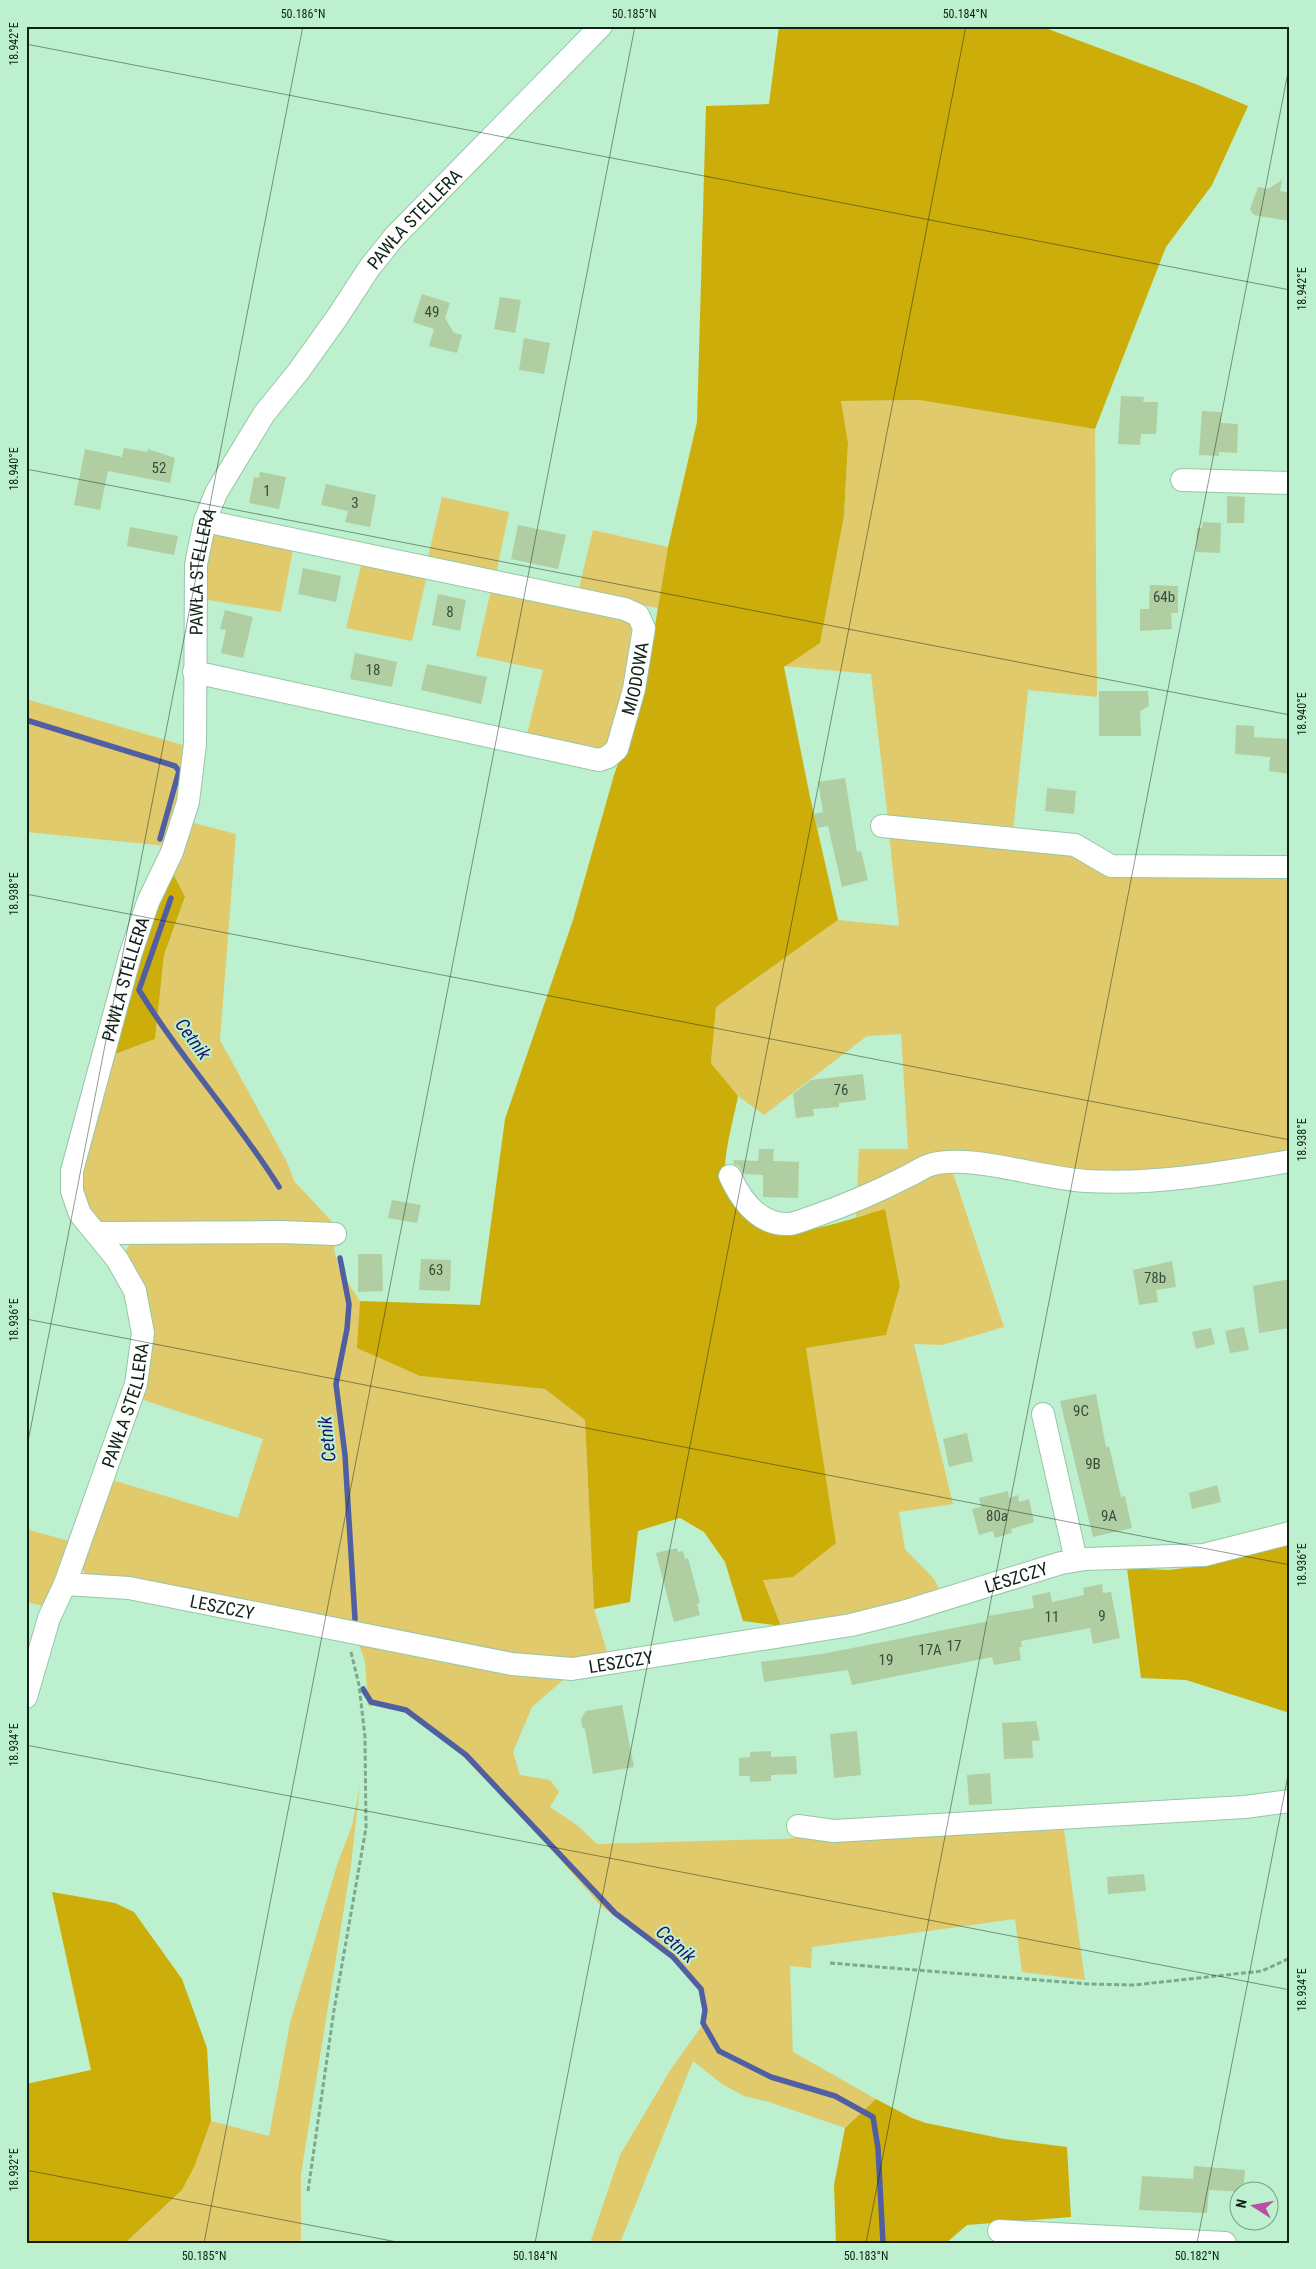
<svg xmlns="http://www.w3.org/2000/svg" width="1316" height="2269" viewBox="0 0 1316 2269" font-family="'Roboto Condensed',sans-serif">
	<rect width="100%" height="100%" fill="#bdf0ce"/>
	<g fill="#e1ca6c">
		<polygon points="919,400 1095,429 1097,697 1028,690 1013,831 888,819 871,674 784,666 820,642 844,516 848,443 840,401"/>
		<polygon points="442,497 509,512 496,574 427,561"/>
		<polygon points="593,530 668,547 658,608 578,592"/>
		<polygon points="215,535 293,550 281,612 202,599 209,546"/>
		<polygon points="362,561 427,575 412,641 346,628"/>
		<polygon points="491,590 632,621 626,679 613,741 601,752 526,738 543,670 476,656"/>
		<polygon points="26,699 186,746 180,801 167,846 26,832"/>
		<polygon points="190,822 236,834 220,1040 287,1162 294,1181 339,1229 99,1224 82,1201 80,1170 110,1056 155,1039 164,955 185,898 172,871"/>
		<polygon points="889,834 1290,871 1290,1155 1147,1176 952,1170 1004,1327 942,1345 914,1344 953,1504 899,1512 905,1549 934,1579 940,1591 875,1608 781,1626 763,1580 836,1543 806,1348 886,1335 900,1286 885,1209 856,1217 859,1149 908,1149 901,1034 867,1036 764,1115 738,1096 711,1063 716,1007 838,920 899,926"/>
		<polygon points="336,1240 334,1249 339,1269 360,1301 358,1348 420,1376 545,1389 585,1420 594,1609 608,1655 560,1661 470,1647 90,1578 81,1569 109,1479 238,1518 263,1439 140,1399 125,1251 130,1244"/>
		<polygon points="26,1529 69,1541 44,1606 26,1602"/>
		<polygon points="358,1642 538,1678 563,1680 532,1707 513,1752 520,1775 550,1780 559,1792 550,1807 578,1826 597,1844 777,1839 1063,1823 1085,1980 1022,1972 1015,1919 812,1947 811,1968 790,1966 793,2052 876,2099 845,2128 769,2102 744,2096 722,2084 693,2061 620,2243 590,2243 620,2155 671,2069 706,2020 704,1992 666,1953 601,1906 536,1832 454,1747 408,1714 382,1706 368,1706 365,1661"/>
		<polygon points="360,1785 351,1865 301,2174 301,2243 125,2243 182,2190 195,2165 211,2121 269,2136 290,2023 338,1862 352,1826"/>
	</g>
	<g fill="#ccad09">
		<path d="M779 26H1040L1198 85 1248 106 1212 185 1166 247 1095 429 919 400 841 401 848 443 844 516 820 643 784 667 810 797 838 920 716 1007 711 1063 738 1096C734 1118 721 1162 726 1183 745 1263 833 1223 885 1209L900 1286 886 1335 806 1348 836 1543 793 1577 763 1580 781 1626 743 1621 725 1562 704 1532 680 1518 638 1531 630 1602 594 1609 585 1420 545 1389 420 1376 357 1348 360 1301 480 1305 505 1119 573 920 614 775 644 692 668 547 697 422 706 106 769 104Z"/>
		<polygon points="172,871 185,897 164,955 155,1039 110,1056 137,956"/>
		<polygon points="1290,1543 1290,1713 1186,1680 1141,1678 1127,1568 1168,1570 1209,1565"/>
		<polygon points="52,1892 115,1903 134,1912 182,1979 207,2048 211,2121 195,2165 182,2190 125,2243 26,2243 26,2084 91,2070"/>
		<polygon points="876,2099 912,2118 926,2123 1004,2139 1067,2147 1071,2217 967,2225 946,2243 836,2243 834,2185 845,2128"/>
	</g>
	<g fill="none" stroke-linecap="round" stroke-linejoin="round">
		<g stroke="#505ea2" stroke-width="5.5">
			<polyline points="26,720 175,766 179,771 160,839"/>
			<path d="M171 898 139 990C181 1059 236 1118 279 1187"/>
			<polyline points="340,1258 349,1304 347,1329 336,1384 345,1455 355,1619"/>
			<polyline points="363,1689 371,1702 406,1710 466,1755 615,1913 673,1957 701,1989 705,2010 703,2023 719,2051 771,2077 835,2096 873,2117 878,2148 883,2243"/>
		</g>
	</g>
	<g fill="#b0cea2">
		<polygon points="1282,180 1280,191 1290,193 1288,221 1254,215 1250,209 1258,187 1268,189"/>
		<polygon points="422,294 450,303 445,318 454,333 462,335 457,353 429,346 434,329 413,322"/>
		<polygon points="500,297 521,300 515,333 494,329"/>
		<polygon points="524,338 550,343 544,374 519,370"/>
		<polygon points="1121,396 1144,397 1143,402 1158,402 1156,434 1141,434 1140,445 1118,444"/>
		<polygon points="1202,411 1221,412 1221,423 1238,424 1237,453 1219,452 1219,456 1199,455"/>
		<polygon points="124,448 147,452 148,449 175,458 170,483 108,471 100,510 74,505 85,449 122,457"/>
		<polygon points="260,472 286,477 279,509 249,503 254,477 259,478"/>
		<polygon points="326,484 376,495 370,527 345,522 348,511 321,505"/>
		<polygon points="1227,496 1245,497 1244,523 1227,523"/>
		<polygon points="1203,522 1221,523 1220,553 1196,552 1197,528 1202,528"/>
		<polygon points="518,525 566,535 558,569 511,559"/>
		<polygon points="130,527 178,536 174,555 127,546"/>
		<polygon points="303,568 341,576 336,602 298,594"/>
		<polygon points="1150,585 1178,586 1178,613 1171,613 1172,629 1140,631 1140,609 1149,609"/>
		<polygon points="438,594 466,600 460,631 432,625"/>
		<polygon points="225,610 253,617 243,658 221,653 226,630 220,629"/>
		<polygon points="355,653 397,662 392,687 350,679"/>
		<polygon points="427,664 487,677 481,704 421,690"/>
		<polygon points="1099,691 1148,691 1149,706 1140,711 1141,736 1099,736"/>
		<polygon points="1236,725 1254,726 1254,737 1290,739 1290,774 1269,771 1270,757 1235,754"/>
		<polygon points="845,778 857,852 861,851 868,880 842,887 828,826 817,828 814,814 823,812 818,782"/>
		<polygon points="1047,788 1076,791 1074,814 1045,811"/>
		<polygon points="863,1074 866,1100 839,1103 839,1107 813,1109 814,1116 796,1118 793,1094 811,1080"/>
		<polygon points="759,1149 774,1149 773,1161 799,1162 798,1198 763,1197 763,1175 744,1174 738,1165 733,1164 734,1160 758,1161"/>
		<polygon points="392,1200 421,1205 417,1223 388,1218"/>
		<polygon points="358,1254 382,1254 383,1291 358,1292"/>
		<polygon points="421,1259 451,1260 450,1291 419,1290"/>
		<polygon points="1172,1261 1176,1287 1156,1290 1158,1302 1139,1305 1133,1270"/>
		<polygon points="1290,1279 1290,1328 1259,1333 1253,1286"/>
		<polygon points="1244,1327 1249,1350 1230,1353 1225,1331"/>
		<polygon points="1211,1328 1215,1344 1196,1349 1192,1332"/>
		<polygon points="1096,1394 1106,1447 1109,1446 1121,1497 1125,1496 1132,1528 1093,1537 1060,1401"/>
		<polygon points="967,1433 973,1461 949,1467 943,1439"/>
		<polygon points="1217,1485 1221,1502 1192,1509 1189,1493"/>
		<polygon points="1008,1491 1009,1498 1018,1495 1019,1502 1029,1499 1034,1522 1011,1529 1012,1533 995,1538 993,1531 979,1535 972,1509 981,1507 979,1498"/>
		<polygon points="677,1548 678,1552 683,1551 685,1559 688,1558 700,1603 697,1604 700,1615 674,1622 656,1553"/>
		<polygon points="1102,1584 1103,1593 1111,1592 1120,1638 1093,1644 1090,1628 1021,1641 1022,1647 1019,1647 1021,1660 994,1665 992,1657 852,1685 848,1670 764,1682 761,1662 822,1654 989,1621 988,1616 1034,1608 1032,1596 1050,1592 1052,1602 1084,1595 1083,1588"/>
		<polygon points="622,1705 634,1767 593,1774 585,1729 582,1727 581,1719 586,1711"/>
		<polygon points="1036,1721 1040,1740 1032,1741 1033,1758 1004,1759 1002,1723"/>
		<polygon points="857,1731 861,1775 834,1778 830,1734"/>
		<polygon points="771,1751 771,1757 796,1756 797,1774 771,1775 771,1781 750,1782 750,1776 739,1776 739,1758 750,1757 750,1752"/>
		<polygon points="990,1773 992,1804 969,1805 967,1775"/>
		<polygon points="1144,1874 1146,1891 1108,1894 1107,1877"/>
		<polygon points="1194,2166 1245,2170 1243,2192 1209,2190 1207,2213 1139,2210 1142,2176 1193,2179"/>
	</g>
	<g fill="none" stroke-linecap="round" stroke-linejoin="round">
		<g stroke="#96c7a7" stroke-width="24">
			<g id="minor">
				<polyline points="1182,480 1290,483"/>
				<path id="s1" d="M194 672 599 760 608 757 617 749 634 689 644 628 638 615 625 609 205 521"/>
				<polyline points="882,826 1075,845 1111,866 1290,867"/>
				<path d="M730 1176C741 1200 759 1226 790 1224 798 1223 808 1218 815 1216 846 1205 877 1192 906 1177 915 1173 924 1166 933 1164 972 1154 1043 1179 1087 1181 1155 1185 1223 1173 1290 1161"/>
				<polyline points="97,1233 280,1232 335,1234"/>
				<polyline points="1043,1414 1076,1560"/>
				<path id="s2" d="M65 1584 136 1384 143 1333 135 1291 117 1259 80 1214 72 1191V1171L130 956 148 902 172 852 188 802 195 744 196 564 205 521 216 493 264 414 298 372 336 319 370 267 395 236 601 26"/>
				<path id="s3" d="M26 1697 49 1618 65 1584 129 1588 512 1664 572 1669 851 1625 903 1612 1061 1563 1085 1559 1204 1555 1290 1533"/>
				<polyline points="798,1826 834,1831 1245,1807 1290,1801"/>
				<polyline points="999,2231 1225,2243"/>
			</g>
		</g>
		<g stroke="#7fa78d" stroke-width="3" stroke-dasharray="5 2.5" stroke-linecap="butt">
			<polyline points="830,1963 1088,1984 1134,1985 1262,1971 1290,1958"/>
			<polyline points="308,2191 334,2010 366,1828 365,1737 359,1685 351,1652"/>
		</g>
		<use href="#minor" stroke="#fff" stroke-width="22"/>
	</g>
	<path fill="none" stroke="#0e2216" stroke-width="1" stroke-opacity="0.45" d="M26 44 1290 290M26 469 1290 715M26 894 1290 1140M26 1319 1290 1565M26 1452 303 26M26 1745 1290 1990M26 2170 402 2243M204 2243 635 26M535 2243 966 26M866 2243 1290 62M1197 2243 1290 1765"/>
	<g text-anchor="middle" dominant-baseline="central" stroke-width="4" stroke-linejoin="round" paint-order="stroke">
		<g font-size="15" fill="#364d39">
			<text x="432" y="312">49</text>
			<text x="159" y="468">52</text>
			<text x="267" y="491">1</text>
			<text x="355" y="503">3</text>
			<text x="1164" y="597">64b</text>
			<text x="450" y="612">8</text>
			<text x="373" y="670">18</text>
			<text x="841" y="1090">76</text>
			<text x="436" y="1270">63</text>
			<text x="1155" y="1278">78b</text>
			<text x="1081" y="1411">9C</text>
			<text x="1093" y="1464">9B</text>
			<text x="997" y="1516">80a</text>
			<text x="1109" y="1516">9A</text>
			<text x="1102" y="1616">9</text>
			<text x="1052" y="1617">11</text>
			<text x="954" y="1646">17</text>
			<text x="930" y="1650">17A</text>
			<text x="886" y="1660">19</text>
		</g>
		<g font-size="18" fill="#0e2216" stroke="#bdf0ce">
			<text stroke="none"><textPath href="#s2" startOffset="1485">PAWŁA STELLERA</textPath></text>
			<text stroke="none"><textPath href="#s2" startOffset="1065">PAWŁA STELLERA</textPath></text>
			<text stroke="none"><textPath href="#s1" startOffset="509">MIODOWA</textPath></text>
			<text stroke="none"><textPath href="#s2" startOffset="645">PAWŁA STELLERA</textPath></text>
			<text stroke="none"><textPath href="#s2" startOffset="189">PAWŁA STELLERA</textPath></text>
			<text stroke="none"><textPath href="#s3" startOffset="1089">LESZCZY</textPath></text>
			<text stroke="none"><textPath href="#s3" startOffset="279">LESZCZY</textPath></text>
			<text stroke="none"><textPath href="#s3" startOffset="684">LESZCZY</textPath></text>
		</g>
		<g font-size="19" font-style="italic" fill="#1d146f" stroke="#bdf0ce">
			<text transform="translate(193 1039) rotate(54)">Cetnik</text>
			<text transform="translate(327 1439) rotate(-96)">Cetnik</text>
			<text transform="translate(676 1944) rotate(42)">Cetnik</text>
		</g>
	</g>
	<rect width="1316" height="2269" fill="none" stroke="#bdf0ce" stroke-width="55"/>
	<g transform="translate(1254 2206) rotate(281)"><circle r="24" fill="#bdf0ce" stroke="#779e84"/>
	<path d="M0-4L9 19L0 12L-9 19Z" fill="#be4ca8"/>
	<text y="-8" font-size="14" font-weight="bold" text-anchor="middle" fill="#0e2216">N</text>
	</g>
	<rect x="28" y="28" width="1260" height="2214" fill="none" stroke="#0e2216" stroke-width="2"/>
	<g font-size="12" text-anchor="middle" fill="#0e2216">
		<text x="303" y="18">50.186°N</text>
		<text x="634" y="18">50.185°N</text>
		<text x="965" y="18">50.184°N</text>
		<text transform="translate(14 44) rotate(-90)" y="4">18.942°E</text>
		<text transform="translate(1302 289) rotate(-90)" y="4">18.942°E</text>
		<text transform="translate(14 469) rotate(-90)" y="4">18.940°E</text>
		<text transform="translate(1302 714) rotate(-90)" y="4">18.940°E</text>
		<text transform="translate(14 894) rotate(-90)" y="4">18.938°E</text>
		<text transform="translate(1302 1140) rotate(-90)" y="4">18.938°E</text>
		<text transform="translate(14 1320) rotate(-90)" y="4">18.936°E</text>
		<text transform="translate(1302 1565) rotate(-90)" y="4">18.936°E</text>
		<text transform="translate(14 1745) rotate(-90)" y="4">18.934°E</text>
		<text transform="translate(1302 1990) rotate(-90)" y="4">18.934°E</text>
		<text transform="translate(14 2170) rotate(-90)" y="4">18.932°E</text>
		<text x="204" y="2260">50.185°N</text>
		<text x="535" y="2260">50.184°N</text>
		<text x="866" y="2260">50.183°N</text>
		<text x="1197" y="2260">50.182°N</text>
	</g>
</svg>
